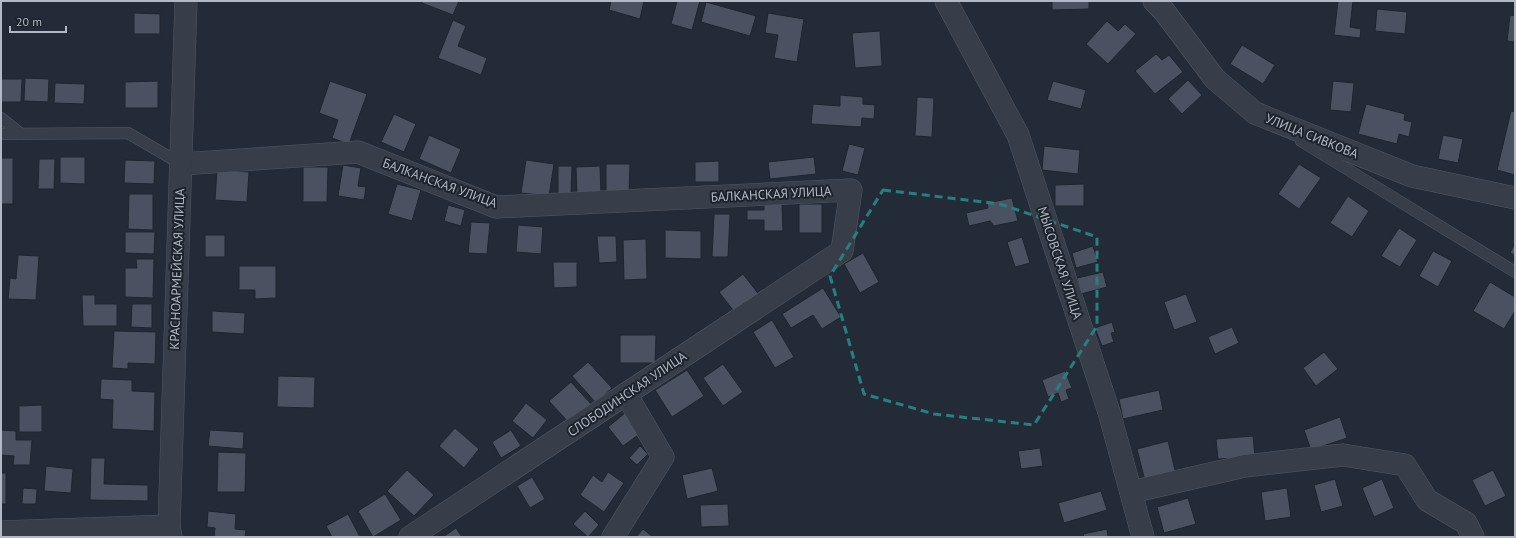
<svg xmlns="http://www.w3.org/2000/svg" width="1516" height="538" viewBox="0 0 1516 538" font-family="'PT Sans',sans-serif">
	<rect width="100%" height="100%" fill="#242b38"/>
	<g fill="#4a5262" stroke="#1e252f">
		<polygon points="422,1 459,1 453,15 422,3"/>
		<polygon points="611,1 644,1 640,19 609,10"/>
		<polygon points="677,1 700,1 692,30 671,24"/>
		<polygon points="1052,1 1089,1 1089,9 1052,10"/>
		<polygon points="1338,1 1353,1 1350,27 1361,29 1360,38 1334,35"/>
		<polygon points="706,2 756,16 750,36 701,22"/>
		<polygon points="1377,9 1407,12 1405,34 1375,31"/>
		<polygon points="134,13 160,14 160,34 134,34"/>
		<polygon points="768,13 804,19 797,62 774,58 778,35 765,33"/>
		<polygon points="1510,15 1515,16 1515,42 1507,41"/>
		<polygon points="453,20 466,26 458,46 487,58 481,75 438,58"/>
		<polygon points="1107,21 1118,31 1125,24 1136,34 1108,64 1086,44"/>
		<polygon points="880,31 882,66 855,68 852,33"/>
		<polygon points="1242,45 1275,65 1263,84 1230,64"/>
		<polygon points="1156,54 1162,60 1169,55 1183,72 1155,94 1135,71"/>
		<polygon points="25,78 49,79 48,102 24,101"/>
		<polygon points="1,79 22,79 21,102 1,102"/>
		<polygon points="1188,80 1202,95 1182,114 1168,99"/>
		<polygon points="158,81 158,108 125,108 125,82"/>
		<polygon points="330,81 367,94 349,144 332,138 338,120 319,113"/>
		<polygon points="1053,81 1086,90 1081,109 1047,100"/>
		<polygon points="1333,81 1354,83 1351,112 1330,110"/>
		<polygon points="55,83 85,84 84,104 54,103"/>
		<polygon points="840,95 863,97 863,104 875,105 874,119 862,118 861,127 811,124 813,104 840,106"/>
		<polygon points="917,97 934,98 932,137 915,136"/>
		<polygon points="1366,104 1405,114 1404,120 1412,122 1409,137 1399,134 1397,144 1358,134"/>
		<polygon points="1511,111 1515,112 1515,175 1497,170"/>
		<polygon points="394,114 416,124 404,152 381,142"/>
		<polygon points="429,135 461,149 451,173 419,159"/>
		<polygon points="1443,135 1463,139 1458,163 1438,159"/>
		<polygon points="849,144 865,148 858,175 842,171"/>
		<polygon points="1044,146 1080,150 1078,174 1042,170"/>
		<polygon points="60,157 85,157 85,184 60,183"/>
		<polygon points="814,157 816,174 770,179 768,162"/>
		<rect x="1" y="158" width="12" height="46"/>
		<polygon points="39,159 55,159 54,189 38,189"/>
		<polygon points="125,160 155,161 154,184 124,183"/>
		<polygon points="526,160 554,164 549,196 521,193"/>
		<polygon points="719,161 719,182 695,182 695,162"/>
		<polygon points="606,164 630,164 629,193 606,192"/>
		<polygon points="1299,164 1321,178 1299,209 1278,194"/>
		<polygon points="343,165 361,168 358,186 366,187 364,200 338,196"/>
		<polygon points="558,166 572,166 571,194 558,194"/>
		<polygon points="600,166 601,194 577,195 576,167"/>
		<polygon points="303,167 328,167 327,202 303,202"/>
		<polygon points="217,170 249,172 247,202 215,200"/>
		<polygon points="397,184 421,190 412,221 388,214"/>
		<polygon points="1084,184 1084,206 1055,206 1055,185"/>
		<polygon points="129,194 153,194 153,230 128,229"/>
		<polygon points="1348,196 1369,211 1352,237 1330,223"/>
		<polygon points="1012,198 1018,221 994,226 990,221 969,226 966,213 988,208 987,203"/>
		<polygon points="782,204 783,231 764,231 764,220 747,220 747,210 764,210 764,205"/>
		<rect x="799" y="204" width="23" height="29"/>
		<polygon points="448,205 465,210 461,226 444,221"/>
		<polygon points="714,214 730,214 728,257 712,257"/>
		<polygon points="471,222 490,223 487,254 468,253"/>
		<polygon points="518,225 543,227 541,254 516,252"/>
		<polygon points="1399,228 1417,240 1400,267 1381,256"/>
		<polygon points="665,230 701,231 701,259 665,258"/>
		<polygon points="125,232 155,232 154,254 125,253"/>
		<rect x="205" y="235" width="20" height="22"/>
		<polygon points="597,236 616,236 617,262 599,263"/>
		<polygon points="1022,237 1030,263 1015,267 1007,242"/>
		<polygon points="646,239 647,279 624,280 623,240"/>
		<polygon points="1515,243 1515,255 1510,253"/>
		<polygon points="1093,246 1098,262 1076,268 1072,253"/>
		<polygon points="1433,251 1452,261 1438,287 1419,276"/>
		<polygon points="863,253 879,282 860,293 844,264"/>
		<polygon points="18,255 39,256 36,300 8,299 10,278 16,279"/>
		<polygon points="136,259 154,259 153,298 125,297 125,268 137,268"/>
		<polygon points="553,262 577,262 577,287 554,288"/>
		<polygon points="239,266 276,266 276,298 255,299 255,290 239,290"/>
		<polygon points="1103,272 1107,287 1081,294 1077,278"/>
		<polygon points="743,274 760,296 736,314 719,292"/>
		<polygon points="1490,282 1515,297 1515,311 1504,329 1473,311"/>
		<polygon points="823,288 841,317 822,329 813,315 791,328 782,314"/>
		<polygon points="1186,294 1197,322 1174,330 1164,302"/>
		<polygon points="82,295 95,295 95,304 117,304 117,326 83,326"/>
		<polygon points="132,304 152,304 152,328 131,327"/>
		<polygon points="212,311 245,313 244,334 212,332"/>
		<polygon points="772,320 794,357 775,368 753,332"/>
		<polygon points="1112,322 1115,332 1111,333 1114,342 1102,346 1095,328"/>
		<polygon points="1232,327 1239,343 1215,354 1208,337"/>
		<polygon points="114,331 156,332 155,364 128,363 128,369 112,368"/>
		<polygon points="620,335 656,335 655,363 620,363"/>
		<polygon points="1324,352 1338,369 1316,386 1303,368"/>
		<polygon points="588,362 612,388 596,403 572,376"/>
		<polygon points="723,364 743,392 723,406 703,378"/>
		<polygon points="687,370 704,396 672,417 655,390"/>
		<polygon points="1065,371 1072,388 1066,390 1069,399 1061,402 1058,393 1048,397 1042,380"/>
		<polygon points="278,376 315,377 314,408 277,407"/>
		<polygon points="101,379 132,380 132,391 155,392 154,431 112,429 113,400 100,399"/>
		<polygon points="571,382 591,404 570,424 549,401"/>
		<polygon points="1159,390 1163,410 1123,419 1119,399"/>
		<polygon points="526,403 547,420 533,438 512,421"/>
		<polygon points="42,405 42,432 19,432 19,406"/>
		<polygon points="625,413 641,433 623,446 608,427"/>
		<polygon points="1340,417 1347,438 1311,450 1304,430"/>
		<polygon points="455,428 479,449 464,468 439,446"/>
		<polygon points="1,430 16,431 16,440 32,440 30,465 13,465 14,456 1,455"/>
		<polygon points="210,430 244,432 243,449 208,446"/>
		<polygon points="511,430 521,446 501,458 492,442"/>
		<polygon points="1253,436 1255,457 1218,459 1216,439"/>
		<polygon points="1168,441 1176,474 1145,481 1137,449"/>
		<polygon points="640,446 648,454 637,465 629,458"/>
		<polygon points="1040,448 1043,466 1021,469 1018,451"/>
		<polygon points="218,452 246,453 245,492 217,492"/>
		<polygon points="91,458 105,458 104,484 148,485 148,501 90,500"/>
		<polygon points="46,466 73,469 71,493 44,491"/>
		<polygon points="712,468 718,491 687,499 682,475"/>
		<polygon points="407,470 434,495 414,516 387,491"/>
		<polygon points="1493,470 1506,496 1485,506 1472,480"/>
		<polygon points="608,472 624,483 604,512 580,495 593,475 602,482"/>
		<rect x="1" y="473" width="5" height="31"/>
		<polygon points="532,477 545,499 530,508 517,486"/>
		<polygon points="1335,479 1343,506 1321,512 1314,485"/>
		<polygon points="1382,479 1394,508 1374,517 1362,488"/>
		<polygon points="23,488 37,489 36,504 22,504"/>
		<polygon points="1287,488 1291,517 1265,521 1261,492"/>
		<polygon points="1101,491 1107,510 1064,523 1058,503"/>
		<polygon points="385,494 401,520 373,537 358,511"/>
		<polygon points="1188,498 1196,524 1164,533 1157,507"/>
		<polygon points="728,504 729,526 701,527 700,505"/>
		<polygon points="208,511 236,514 235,529 246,530 245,537 214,537 215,528 207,527"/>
		<polygon points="585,511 599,525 588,537 573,524"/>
		<polygon points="348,514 360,537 332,537 326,526"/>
		<polygon points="456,528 462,537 443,537"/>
		<polygon points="643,529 653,537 636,537"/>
		<polygon points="1107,529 1108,537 1084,537 1083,534"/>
	</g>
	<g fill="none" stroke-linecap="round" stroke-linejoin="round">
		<g stroke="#525863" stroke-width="12">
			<g id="service">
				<polyline points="1,118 21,134"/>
				<polyline points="1,134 128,133 181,164"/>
				<polyline points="1301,141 1515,272"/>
			</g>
		</g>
		<g stroke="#525863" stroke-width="23">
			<g id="minor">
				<polyline points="946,1 1018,135 1109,412 1143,537"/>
				<polyline points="1154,1 1164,11 1215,79 1255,113 1412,176 1515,198"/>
				<polyline points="181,164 358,152 496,207 851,190 842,251 410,537"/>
				<polyline points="1131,492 1245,466 1343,455 1405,465 1427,500 1466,523 1473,537"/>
				<polyline points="1,532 169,526"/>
				<polyline points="171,537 169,526 186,1"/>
				<polyline points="613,537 663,457 626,394"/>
			</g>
		</g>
		<use href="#service" stroke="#373e49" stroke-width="11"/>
		<use href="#minor" stroke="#373e49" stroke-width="22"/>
	</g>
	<path fill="none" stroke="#27807b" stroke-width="3" stroke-dasharray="8 5" stroke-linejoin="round" d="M883 190 1000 204 1097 237V326L1034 425 934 414 864 394 830 276Z"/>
	<g text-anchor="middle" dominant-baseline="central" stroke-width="4" stroke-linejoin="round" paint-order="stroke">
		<g font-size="13" fill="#b2b8c5" stroke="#1c232d">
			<text transform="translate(1312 136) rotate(22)">УЛИЦА СИВКОВА</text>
			<text transform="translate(440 183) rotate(20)">БАЛКАНСКАЯ УЛИЦА</text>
			<text transform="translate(771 194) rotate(-3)">БАЛКАНСКАЯ УЛИЦА</text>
			<text transform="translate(1060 263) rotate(72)">МЫСОВСКАЯ УЛИЦА</text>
			<text transform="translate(177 269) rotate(-88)">КРАСНОАРМЕЙСКАЯ УЛИЦА</text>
			<text transform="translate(627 394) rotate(-34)">СЛОБОДИНСКАЯ УЛИЦА</text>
		</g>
	</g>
	<rect width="1516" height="538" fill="none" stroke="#b2b8c5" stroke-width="4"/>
	<path d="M10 26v6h56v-6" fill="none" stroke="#b2b8c5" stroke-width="2"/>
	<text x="16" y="26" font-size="12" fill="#b2b8c5" stroke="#1c232d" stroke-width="3" paint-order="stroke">20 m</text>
</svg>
